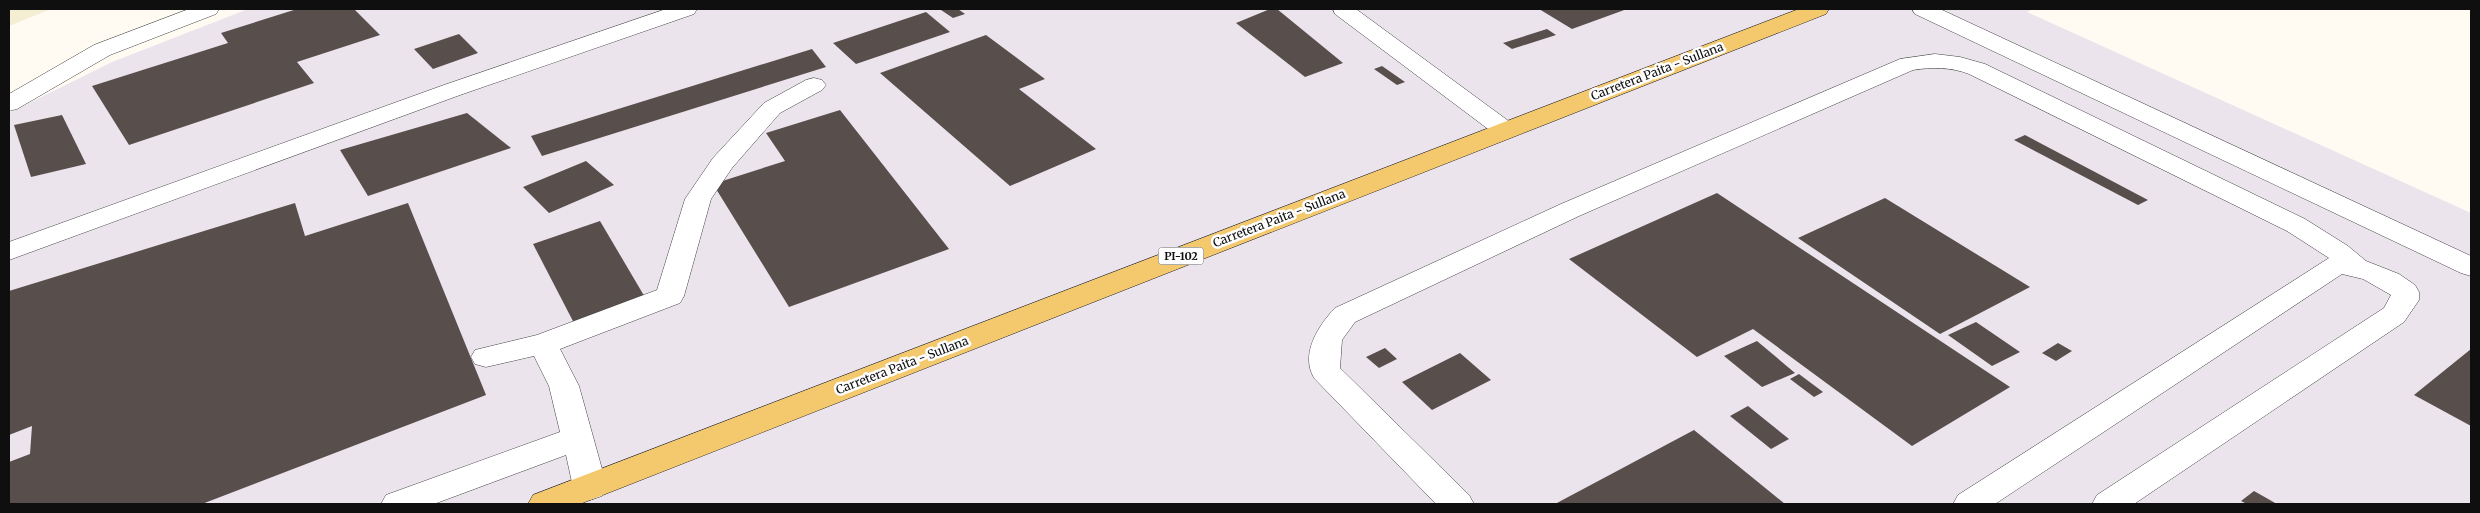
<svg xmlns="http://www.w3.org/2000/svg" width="2480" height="513" viewBox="0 0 2480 513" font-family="Merriweather,serif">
	<rect width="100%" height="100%" fill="#fffbf2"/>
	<polygon fill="#ece4ed" points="248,9 2033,9 2027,12 2471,213 2471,504 9,504 9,113 112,62"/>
	<polygon fill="#f4efd2" points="9,9 51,9 9,26"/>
	<g fill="#584f4c">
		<polygon points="297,9 354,9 380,35 297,62 314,83 129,145 92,86 228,43 221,33"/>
		<polygon points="943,9 958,9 965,14 953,18 941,10"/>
		<polygon points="1270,9 1277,9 1343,63 1305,77 1236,23"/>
		<polygon points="1539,9 1627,9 1572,29"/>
		<polygon points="926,12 950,32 856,64 833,43"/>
		<polygon points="1547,29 1556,35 1512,49 1503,43"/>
		<polygon points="459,34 478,53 433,69 414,49"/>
		<polygon points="986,35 1045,79 1019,89 1096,149 1010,186 880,73"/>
		<polygon points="812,49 826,67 542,156 531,136"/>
		<polygon points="1382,66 1405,82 1397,85 1374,69"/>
		<polygon points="840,110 949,249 789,307 713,184 785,161 766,133"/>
		<polygon points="467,113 511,148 368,196 340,150"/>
		<polygon points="62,115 86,164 31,177 14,125"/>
		<polygon points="2025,135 2148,200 2138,205 2014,140"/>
		<polygon points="586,161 614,185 549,213 523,187"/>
		<polygon points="1717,193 2010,387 1912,446 1753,329 1697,357 1569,259"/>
		<polygon points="1885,198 2030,287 1940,334 1798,238"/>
		<polygon points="295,203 305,236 408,203 486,395 202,504 9,504 9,462 30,454 32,426 9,435 9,291"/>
		<polygon points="600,221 646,299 575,325 533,244"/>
		<polygon points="1976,322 2020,352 1992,366 1948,335"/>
		<polygon points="1757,341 1795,373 1762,387 1724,356"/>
		<polygon points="2058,343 2072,351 2056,361 2042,353"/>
		<polygon points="1385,348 1397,359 1379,368 1366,357"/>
		<polygon points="2471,349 2471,426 2414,395"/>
		<polygon points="1460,353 1491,380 1432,410 1402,382"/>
		<polygon points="1799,374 1823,392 1814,397 1790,379"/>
		<polygon points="1748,406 1789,439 1771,449 1730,416"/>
		<polygon points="1694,430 1785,504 1555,504"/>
		<polygon points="2254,491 2277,504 2247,504 2241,501"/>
	</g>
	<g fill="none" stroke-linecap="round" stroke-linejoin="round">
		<g stroke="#424242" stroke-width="1">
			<g id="minor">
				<polygon points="189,9 219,9 216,14 110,55 17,109 9,111 9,94 94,45"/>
				<polygon points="666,9 697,9 694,14 460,95 9,260 9,242 444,85"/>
				<polygon points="1333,9 1356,9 1514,125 1517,130 1514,135 1505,137 1496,135 1335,14"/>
				<polygon points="1912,9 1940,9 2471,256 2471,276 2461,273 1915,14"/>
				<path d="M1935 54 1960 57 1985 64 2305 219 2348 246 2366 261 2399 274 2415 285 2419 292V300L2404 322 2134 504H2092L2097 495 2384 308 2391 295 2363 279 2342 274 1995 504H1953L1958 495 2329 258 2287 231 1969 74C1951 67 1932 67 1913 70L1579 216 1355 322 1342 340 1340 368 1469 495 1474 504H1436L1314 378C1300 354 1318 326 1335 308L1561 204 1900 59Z"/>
				<polygon points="814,78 822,80 826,85 822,90 780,113 732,168 711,199 684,296 680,303 560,349 579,386 607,487 602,496 590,500 578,496 573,487 566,455 434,504 381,504 386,495 560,432 549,386 534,356 486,367 475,364 471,357 475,350 537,335 657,290 685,199 713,158 764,103 806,80"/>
			</g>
		</g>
		<g stroke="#202020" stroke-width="1">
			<polygon id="major" points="1799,9 1829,9 1826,14 580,504 528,504 533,495"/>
		</g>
		<use href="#minor" fill="#fff" fill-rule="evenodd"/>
		<use href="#major" fill="#f4c86d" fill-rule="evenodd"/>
	</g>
	<g text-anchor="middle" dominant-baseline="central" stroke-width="5" stroke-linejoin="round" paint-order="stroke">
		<rect fill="#fff" stroke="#575757" stroke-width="1" x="1158.5" y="247.5" width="45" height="17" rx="4"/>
		<g font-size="11" font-weight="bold" fill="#0f0f0f">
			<text x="1181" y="256">PI-102</text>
		</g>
		<g font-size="12" fill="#0f0f0f" stroke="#fff">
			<text transform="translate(1657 71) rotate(-21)">Carretera Paita - Sullana</text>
			<text transform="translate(1279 218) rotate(-21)">Carretera Paita - Sullana</text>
			<text transform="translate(902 365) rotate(-21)">Carretera Paita - Sullana</text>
		</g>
	</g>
	<rect width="2480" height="513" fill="none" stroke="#0f0f0f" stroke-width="20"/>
</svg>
